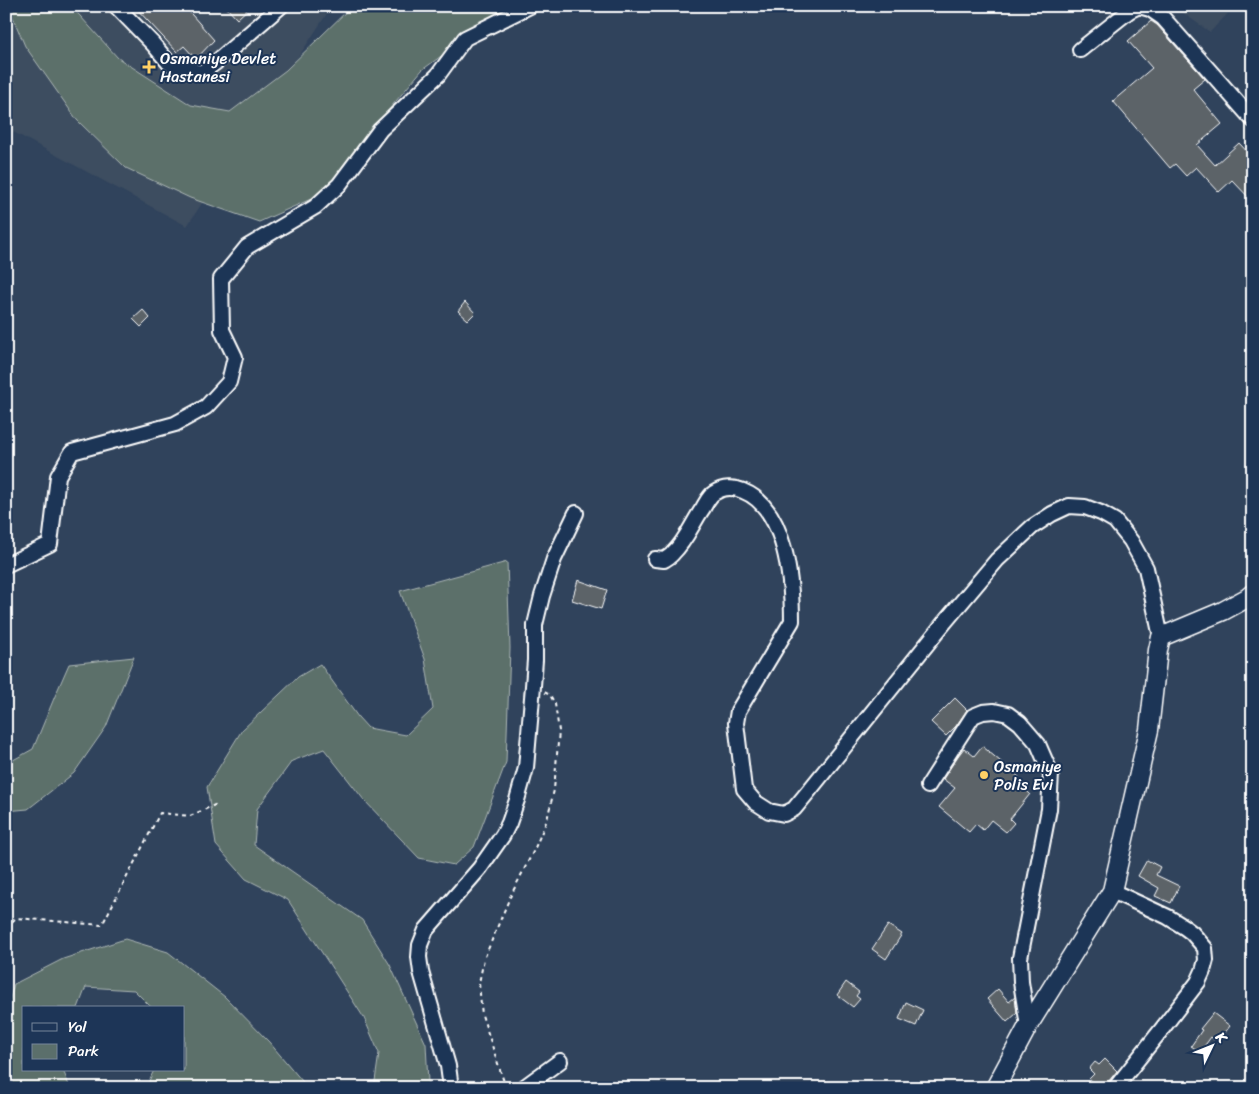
<svg xmlns="http://www.w3.org/2000/svg" width="1259" height="1094" viewBox="0 0 1259 1094" font-family="Sriracha,sans-serif">
	<rect width="100%" height="100%" fill="#30435c"/>
	<filter id="ink" filterUnits="userSpaceOnUse"><feTurbulence type="fractalNoise" baseFrequency=".02" numOctaves="2"/><feDisplacementMap in="SourceGraphic" scale="10" xChannelSelector="R" yChannelSelector="G"/><feConvolveMatrix kernelMatrix="1 2 1 2 8 2 1 2 1" color-interpolation-filters="sRGB"/></filter>
	<g filter="url(#ink)">
		<g fill="#3d4d60">
			<polygon points="6,6 332,6 187,226 6,128"/>
			<polygon points="1173,6 1235,6 1210,32"/>
		</g>
		<g fill="#5b6f6b" stroke="#adb7b5">
			<polygon points="7,6 71,6 118,58 191,105 230,112 286,70 352,6 510,6 422,70 370,132 329,191 259,222 190,198 126,168 77,120 25,46 11,13"/>
			<polygon points="507,562 510,648 506,762 474,847 454,865 419,858 364,800 324,749 292,761 257,809 254,845 362,920 390,965 426,1044 428,1082 428,1088 374,1088 379,1053 364,1018 288,900 246,879 216,845 207,787 242,730 298,677 320,664 358,717 368,728 406,735 433,709 425,659 400,591"/>
			<polygon points="134,657 106,727 74,773 28,809 6,811 6,764 33,749 55,696 69,664"/>
			<polygon points="125,939 168,952 225,997 269,1042 308,1088 151,1088 149,1081 154,1070 184,1070 184,1008 152,1008 134,990 86,987 78,1008 24,1008 24,1070 63,1070 70,1088 6,1088 6,1012 14,984 63,959"/>
		</g>
		<g fill="#5c6368" stroke="#fff">
			<polygon points="134,6 184,6 214,40 196,59 184,46 177,52"/>
			<polygon points="225,6 251,6 237,19"/>
			<polygon points="1151,21 1157,25 1205,79 1193,89 1222,124 1197,145 1215,165 1239,143 1253,158 1253,202 1232,180 1219,192 1196,167 1186,176 1175,164 1170,168 1113,101 1152,68 1128,41"/>
			<polygon points="465,302 475,313 468,320 458,311"/>
			<polygon points="143,310 150,318 141,327 133,319"/>
			<polygon points="578,580 607,590 601,609 572,600"/>
			<polygon points="955,698 967,710 956,726 946,736 931,722"/>
			<polygon points="982,746 1019,777 1016,781 1030,794 1010,819 1014,823 1006,832 991,820 983,830 976,824 969,832 939,807 955,788 943,779 958,756 964,748 974,756"/>
			<polygon points="1147,860 1160,867 1156,875 1179,886 1171,903 1155,896 1159,888 1138,876"/>
			<polygon points="888,925 902,934 886,959 872,949"/>
			<polygon points="846,982 859,992 856,996 860,999 853,1007 837,995"/>
			<polygon points="998,989 1009,1002 1015,997 1017,1013 1007,1022 987,999"/>
			<polygon points="906,1002 923,1010 916,1026 899,1019"/>
			<polygon points="1213,1013 1230,1026 1217,1043 1211,1037 1200,1052 1191,1046 1202,1030 1200,1029"/>
			<polygon points="1105,1059 1117,1071 1103,1088 1098,1088 1089,1079 1094,1074 1089,1069 1095,1062 1099,1065"/>
		</g>
		<g fill="none" stroke-linecap="round" stroke-linejoin="round">
			<g stroke="#fff" stroke-width="18">
				<g id="minor">
					<polyline points="116,6 153,44 169,63 201,73 215,63 281,6"/>
					<polyline points="1139,6 1150,9 1163,18 1253,120"/>
					<polyline points="1080,50 1129,11 1139,6"/>
					<path d="M655 559 664 560C667 558 671 556 673 553 686 541 693 522 703 508 706 503 709 496 714 493 723 487 734 487 743 491 786 508 792 581 792 621L738 711 736 723 744 789 755 802 769 811 784 814 794 809 808 792 944 623 997 560 1032 527 1052 514 1069 506 1085 507 1101 513 1115 521 1131 541 1146 568 1161 637"/>
					<polyline points="6,565 50,544 58,476 72,452 175,424 206,407 229,382 235,357 222,330 221,279 247,247 315,207 339,185 380,130 438,75 465,38 530,6"/>
					<polyline points="928,786 973,716 983,712 994,711 1008,714 1020,723 1038,744 1051,774 1049,809 1020,958 1021,982 1028,1026"/>
					<polyline points="1112,891 1168,917 1184,927 1192,933 1205,948 1206,960 1203,971 1198,982 1162,1029 1115,1088"/>
					<polyline points="451,1088 448,1066 421,972 419,957 420,945 426,930 480,868 503,835 509,823 517,800 526,768 533,686 535,660 535,625 542,596 554,559 576,513"/>
					<polyline points="523,1088 560,1061"/>
				</g>
			</g>
			<g stroke="#fff" stroke-width="21">
				<polyline id="tertiary" points="995,1088 1028,1026 1112,891 1149,730 1158,650 1161,637 1223,611 1247,598 1253,593"/>
			</g>
			<g stroke="#fff" stroke-width="2" stroke-dasharray="4 4" stroke-linecap="butt">
				<polyline points="6,927 16,918 102,925 160,813 190,816 217,804"/>
				<polyline points="506,1088 482,1015 479,983 484,959 510,897 534,850 547,820 554,790 559,731 555,704 550,695 544,692"/>
			</g>
			<use href="#minor" stroke="#1d3557" stroke-width="14"/>
			<use href="#tertiary" stroke="#1d3557" stroke-width="18"/>
		</g>
	</g>
	<g fill="#ffd166" stroke="#1d3557" stroke-width="2">
		<path d="M146.5 59.5h5v5h5v5h-5v5h-5v-5h-5v-5h5z"/>
		<circle cx="984" cy="775" r="5"/>
	</g>
	<g text-anchor="middle" dominant-baseline="central" stroke-width="4" stroke-linejoin="round" paint-order="stroke">
		<g font-size="16" fill="#fff" stroke="#1d3557" text-anchor="start">
			<text x="160" y="58">Osmaniye Devlet<tspan x="160" dy="18">Hastanesi</tspan></text>
			<text x="994" y="766">Osmaniye<tspan x="994" dy="18">Polis Evi</tspan></text>
		</g>
	</g>
	<rect width="1259" height="1094" fill="none" stroke="#1d3557" stroke-width="25"/>
	<rect x="12" y="12" width="1234" height="1069" fill="none" stroke="#fff" stroke-width="2" filter="url(#ink)"/>
	<rect x="22" y="1006" width="162" height="65" fill="#1d3557" stroke="#77869a"/>
	<rect x="32" y="1023" width="25" height="8" fill="#1d3557" stroke="#77869a"/>
	<text x="68" y="1032" font-size="15" fill="#ffffff">Yol</text>
	<rect x="32" y="1044" width="25" height="15" fill="#5b6f6b" stroke="#77869a"/>
	<text x="68" y="1056" font-size="15" fill="#ffffff">Park</text>
	<g transform="translate(1212 1046) rotate(47)" stroke="#1d3557" stroke-width="4" paint-order="stroke">
	<path d="M0-4L9 19L0 12L-9 19Z" fill="#ffffff"/>
	<text y="-8" font-size="14" font-weight="bold" text-anchor="middle" fill="#ffffff">K</text>
	</g>
</svg>
